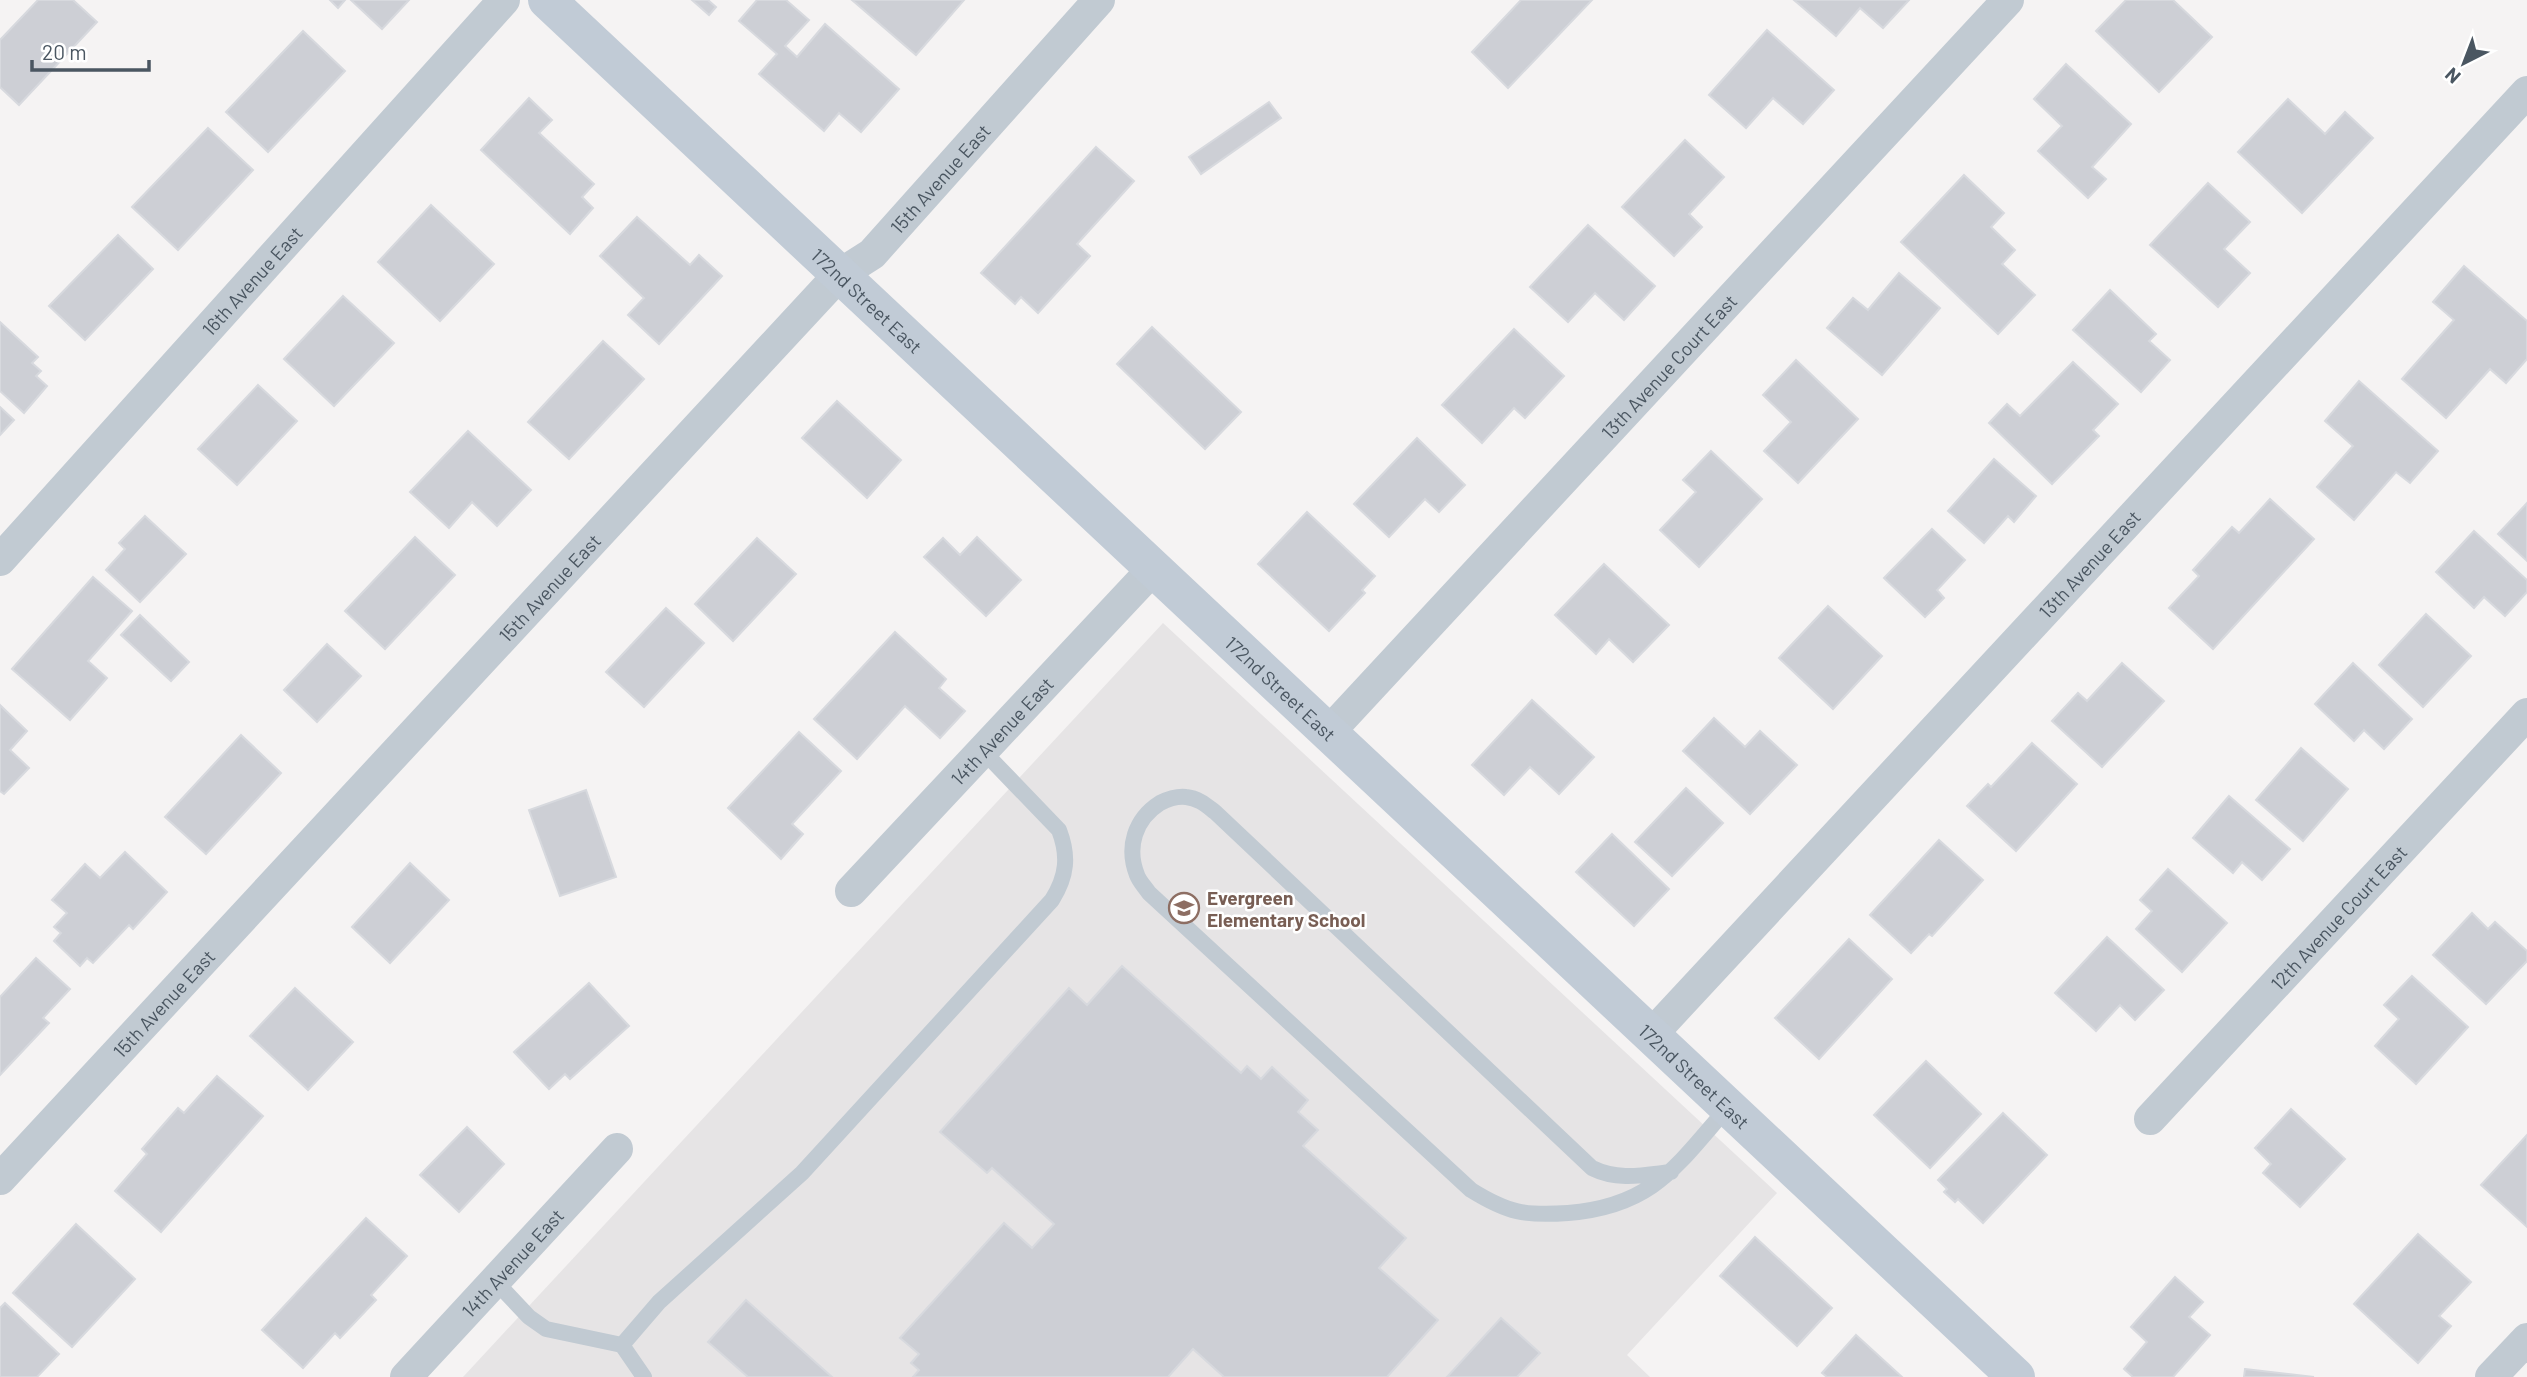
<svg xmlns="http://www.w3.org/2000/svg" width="2527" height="1377" viewBox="0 0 2527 1377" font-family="Barlow,sans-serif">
	<rect width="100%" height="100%" fill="#f5f3f3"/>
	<polygon fill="#e6e4e5" points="1163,623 1777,1193 1627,1355 1650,1377 463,1377"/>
	<g fill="#cdcfd5" stroke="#d7d9de" stroke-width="2">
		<polygon points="38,0 73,0 97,22 19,105 0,87 0,40"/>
		<polygon points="330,0 345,0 338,8"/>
		<polygon points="351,0 409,0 382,29"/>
		<polygon points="692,0 708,0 716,7 709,15"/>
		<polygon points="757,0 786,0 809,20 785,46 797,57 825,24 899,89 861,132 839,113 824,131 759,74 777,54 739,21"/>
		<polygon points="852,0 964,0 916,55"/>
		<polygon points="1521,0 1592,0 1508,88 1472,52"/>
		<polygon points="1794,0 1909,0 1883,28 1860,8 1836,36"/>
		<polygon points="2126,0 2173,0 2212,37 2159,92 2096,31"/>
		<polygon points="1767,30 1834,90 1803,124 1773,98 1746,128 1709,95"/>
		<polygon points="303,31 345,71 268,152 226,112"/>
		<polygon points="2066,64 2131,124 2092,167 2106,179 2088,198 2038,151 2062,126 2034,99"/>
		<polygon points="529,98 552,120 539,133 594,184 582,197 593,208 570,234 481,150"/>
		<polygon points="2288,99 2325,134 2345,112 2373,138 2302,213 2238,152"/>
		<polygon points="1269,102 1281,118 1201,174 1189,157"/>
		<polygon points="208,128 253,170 178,250 132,207"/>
		<polygon points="1685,140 1724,177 1689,214 1702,227 1674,256 1622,207"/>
		<polygon points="1096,147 1134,181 1077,244 1090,256 1038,313 1021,297 1015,304 981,273"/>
		<polygon points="1964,175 2004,213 1991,227 2015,250 2002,264 2035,295 1998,334 1901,242"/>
		<polygon points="2208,183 2250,222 2224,249 2250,273 2218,307 2150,245"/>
		<polygon points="431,205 494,264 440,321 378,262"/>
		<polygon points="637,217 690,265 699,255 722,276 659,344 628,315 644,298 600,256"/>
		<polygon points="1588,225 1655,286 1624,320 1595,293 1568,322 1530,287"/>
		<polygon points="118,235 153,269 85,340 49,306"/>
		<polygon points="2464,266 2527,321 2527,359 2506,383 2490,369 2446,418 2402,379 2454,320 2433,302"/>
		<polygon points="1899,273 1940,308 1882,375 1827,328 1853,298 1868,310"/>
		<polygon points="2110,290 2156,334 2149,341 2170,360 2141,392 2073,330"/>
		<polygon points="343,296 394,343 334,406 284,359"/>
		<polygon points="0,322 38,357 32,363 41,371 36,376 47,386 24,413 0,391"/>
		<polygon points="1152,327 1241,412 1205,449 1117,364"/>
		<polygon points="1514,329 1564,376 1525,418 1514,408 1482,443 1442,405"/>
		<polygon points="603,341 644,379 569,459 528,422"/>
		<polygon points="1796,360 1858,419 1798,483 1764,451 1791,422 1763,395"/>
		<polygon points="2073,362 2118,404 2093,430 2099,436 2052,484 1989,423 2007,404 2020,416"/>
		<polygon points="2359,381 2438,451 2410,483 2396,472 2354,520 2317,487 2353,446 2325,421"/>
		<polygon points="258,385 297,421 237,485 198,449"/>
		<polygon points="837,401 901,460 867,498 802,438"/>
		<polygon points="0,407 14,420 0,435"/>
		<polygon points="468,431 531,490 497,526 472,502 449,528 410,492"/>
		<polygon points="1417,438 1465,485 1439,512 1425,499 1389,537 1354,504"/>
		<polygon points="1711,451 1762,499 1699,567 1660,530 1696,492 1683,480"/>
		<polygon points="1994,459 2036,496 2014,522 2008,516 1984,543 1948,511"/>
		<polygon points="2270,499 2314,539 2213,649 2169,608 2199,576 2193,570 2232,527 2239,533"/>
		<polygon points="2527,503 2527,561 2498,534"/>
		<polygon points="1307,512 1375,576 1362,590 1365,593 1329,631 1258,564"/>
		<polygon points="145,516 186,554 140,602 106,570 125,549 119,543"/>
		<polygon points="1932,529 1965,560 1937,590 1944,598 1925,617 1884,578"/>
		<polygon points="2474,531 2527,580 2527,592 2505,616 2484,597 2474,608 2436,572"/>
		<polygon points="415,537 455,575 385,649 345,611"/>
		<polygon points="977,537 1021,580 986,616 924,557 943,538 960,555"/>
		<polygon points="757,538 796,574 733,641 695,604"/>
		<polygon points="1604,564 1669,625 1633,662 1609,639 1596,654 1555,615"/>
		<polygon points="93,577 132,611 88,661 107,678 70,720 12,669"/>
		<polygon points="1828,606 1882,656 1833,709 1779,658"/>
		<polygon points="666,608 704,643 644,707 606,672"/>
		<polygon points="2426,614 2471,656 2423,707 2379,665"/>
		<polygon points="140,615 189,662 171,681 121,635"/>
		<polygon points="895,632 946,679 939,688 965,711 940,738 905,706 857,759 814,719"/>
		<polygon points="327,644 361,676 317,722 284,690"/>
		<polygon points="2122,663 2164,701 2102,767 2052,721 2078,693 2087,701"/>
		<polygon points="2353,663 2412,719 2384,749 2364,730 2354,741 2315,704"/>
		<polygon points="1532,700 1594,757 1559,794 1530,767 1504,795 1472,765"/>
		<polygon points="0,705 27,731 10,750 29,768 4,794 0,791"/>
		<polygon points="1714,718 1745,747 1760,731 1797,765 1750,814 1683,751"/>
		<polygon points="799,732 841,771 792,824 803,834 781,859 728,808"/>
		<polygon points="241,735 281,773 206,854 165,817"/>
		<polygon points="2032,743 2077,784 2016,851 1967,806 1988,784 1991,787"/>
		<polygon points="2301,748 2348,789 2303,841 2256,800"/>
		<polygon points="1686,788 1723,823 1672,876 1635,842"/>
		<polygon points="586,790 616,877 560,896 529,810"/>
		<polygon points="2229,796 2290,849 2262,880 2242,862 2233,873 2193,838"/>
		<polygon points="1612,834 1669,889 1634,926 1576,872"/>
		<polygon points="1939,840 1983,880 1932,936 1929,934 1911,953 1870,915"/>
		<polygon points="125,852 167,892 133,929 129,925 93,963 87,958 80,966 54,941 61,933 54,927 67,913 52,900 85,864 100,878"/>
		<polygon points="410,863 449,900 390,963 352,927"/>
		<polygon points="2168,869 2227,923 2182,972 2136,929 2152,911 2140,900"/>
		<polygon points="2472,913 2488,929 2495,922 2527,951 2527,961 2486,1004 2433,955"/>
		<polygon points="2107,937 2164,990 2135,1020 2120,1005 2096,1031 2055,993"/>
		<polygon points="1849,939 1892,979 1819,1059 1775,1018"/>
		<polygon points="36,958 70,989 43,1018 49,1023 0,1075 0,997"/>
		<polygon points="1122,966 1241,1073 1247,1066 1261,1079 1272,1067 1308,1100 1298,1112 1318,1130 1303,1146 1406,1238 1379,1268 1438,1320 1387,1377 1224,1377 1193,1349 1168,1377 913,1377 919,1370 911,1363 919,1354 900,1338 1004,1223 1032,1248 1054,1224 992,1168 987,1173 940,1132 1069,988 1087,1005"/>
		<polygon points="2412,976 2468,1027 2416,1084 2375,1046 2399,1019 2384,1005"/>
		<polygon points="589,983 629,1026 570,1079 565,1074 549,1089 514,1052"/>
		<polygon points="295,988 353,1042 308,1090 250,1036"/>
		<polygon points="1926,1061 1981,1114 1930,1168 1874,1115"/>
		<polygon points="217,1076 263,1116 161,1232 115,1191 147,1154 142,1149 178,1108 184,1113"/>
		<polygon points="2291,1109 2345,1159 2300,1207 2263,1173 2271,1164 2255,1148"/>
		<polygon points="2003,1113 2047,1155 1983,1223 1958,1199 1955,1202 1944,1192 1947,1189 1938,1180"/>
		<polygon points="467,1127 504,1164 459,1212 420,1175"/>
		<polygon points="2527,1135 2527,1227 2481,1185"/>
		<polygon points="366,1218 407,1256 371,1295 376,1300 340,1338 335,1333 303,1368 262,1330"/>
		<polygon points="76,1224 135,1279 72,1347 13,1293"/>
		<polygon points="2418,1234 2471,1282 2439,1316 2451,1326 2418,1363 2354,1304"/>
		<polygon points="1755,1237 1832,1308 1797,1346 1720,1276"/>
		<polygon points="2175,1277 2203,1302 2189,1317 2210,1335 2173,1377 2133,1377 2124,1369 2147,1342 2131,1327"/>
		<polygon points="746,1300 832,1377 748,1377 708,1342"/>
		<polygon points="5,1303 59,1354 37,1377 0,1377 0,1308"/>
		<polygon points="1501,1318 1540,1353 1517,1377 1447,1377"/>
		<polygon points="1856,1335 1902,1377 1827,1377 1822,1373"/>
		<polygon points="2245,1369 2314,1377 2244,1377"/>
	</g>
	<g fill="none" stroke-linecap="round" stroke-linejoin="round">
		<g stroke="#c1cad2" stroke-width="16">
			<path d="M1671 1172C1644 1175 1618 1181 1592 1168L1215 812C1206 805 1198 798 1186 797 1177 796 1168 799 1160 803 1135 819 1126 847 1137 875 1139 881 1145 887 1149 893L1471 1190C1508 1213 1525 1216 1568 1213 1654 1206 1677 1165 1729 1106"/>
			<path d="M495 1281 529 1317 546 1329 622 1345 659 1302 802 1173 1052 900C1067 876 1069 856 1059 830L983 751"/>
			<polyline points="622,1345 644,1377"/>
		</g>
		<g stroke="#c1cad2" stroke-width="32">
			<path id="s1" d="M0 560 504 0"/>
			<path id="s2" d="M1329 732 2008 0"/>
			<path id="s3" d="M851 891 1153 569"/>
			<path id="s4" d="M1652 1034 2527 92"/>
			<path id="s5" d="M2150 1119 2527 714"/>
			<path id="s6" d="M0 1179 839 275 872 254 1099 0"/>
			<path id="s7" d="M406 1377 617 1149"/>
			<polyline points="2491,1377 2527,1339"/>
		</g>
		<path stroke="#c1cbd6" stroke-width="38" id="s8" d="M547 0 2016 1377"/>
	</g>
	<defs>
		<g id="school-ring" transform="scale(1.575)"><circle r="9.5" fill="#fff" stroke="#8d6e63" stroke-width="1.5"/><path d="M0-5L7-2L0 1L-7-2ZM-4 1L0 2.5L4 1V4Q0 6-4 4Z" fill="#8d6e63"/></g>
	</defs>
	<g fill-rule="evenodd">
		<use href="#school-ring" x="1184" y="908"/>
	</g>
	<g text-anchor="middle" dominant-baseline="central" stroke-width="5" stroke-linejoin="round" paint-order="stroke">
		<g font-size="19" fill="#4a5661" stroke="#fff">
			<text stroke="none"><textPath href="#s6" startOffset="1374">15th Avenue East</textPath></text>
			<text stroke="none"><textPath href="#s1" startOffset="376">16th Avenue East</textPath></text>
			<text stroke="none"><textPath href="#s8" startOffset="439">172nd Street East</textPath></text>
			<text stroke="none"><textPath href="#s2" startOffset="499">13th Avenue Court East</textPath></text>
			<text stroke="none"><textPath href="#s4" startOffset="642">13th Avenue East</textPath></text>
			<text stroke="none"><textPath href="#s6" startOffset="807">15th Avenue East</textPath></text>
			<text stroke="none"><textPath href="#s8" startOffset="1006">172nd Street East</textPath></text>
			<text stroke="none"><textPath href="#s3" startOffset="220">14th Avenue East</textPath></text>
			<text stroke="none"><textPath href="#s5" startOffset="276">12th Avenue Court East</textPath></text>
			<text stroke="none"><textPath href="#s6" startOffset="240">15th Avenue East</textPath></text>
			<text stroke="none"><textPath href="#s8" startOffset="1573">172nd Street East</textPath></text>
			<text stroke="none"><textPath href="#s7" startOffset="156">14th Avenue East</textPath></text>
		</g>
		<g font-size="19" font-weight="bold" fill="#785e54" stroke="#fff" text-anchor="start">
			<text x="1207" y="897">Evergreen<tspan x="1207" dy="22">Elementary School</tspan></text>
		</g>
	</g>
	<g transform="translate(2464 63) rotate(222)" stroke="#ffffff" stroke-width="5" paint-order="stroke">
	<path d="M0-5L12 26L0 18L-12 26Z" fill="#4a5661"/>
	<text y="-10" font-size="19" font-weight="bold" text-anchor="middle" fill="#4a5661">N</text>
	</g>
	<path d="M32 60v10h117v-10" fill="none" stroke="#4a5661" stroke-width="3.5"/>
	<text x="42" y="60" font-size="21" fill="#4a5661" stroke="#ffffff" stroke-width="5" paint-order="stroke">20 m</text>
</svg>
